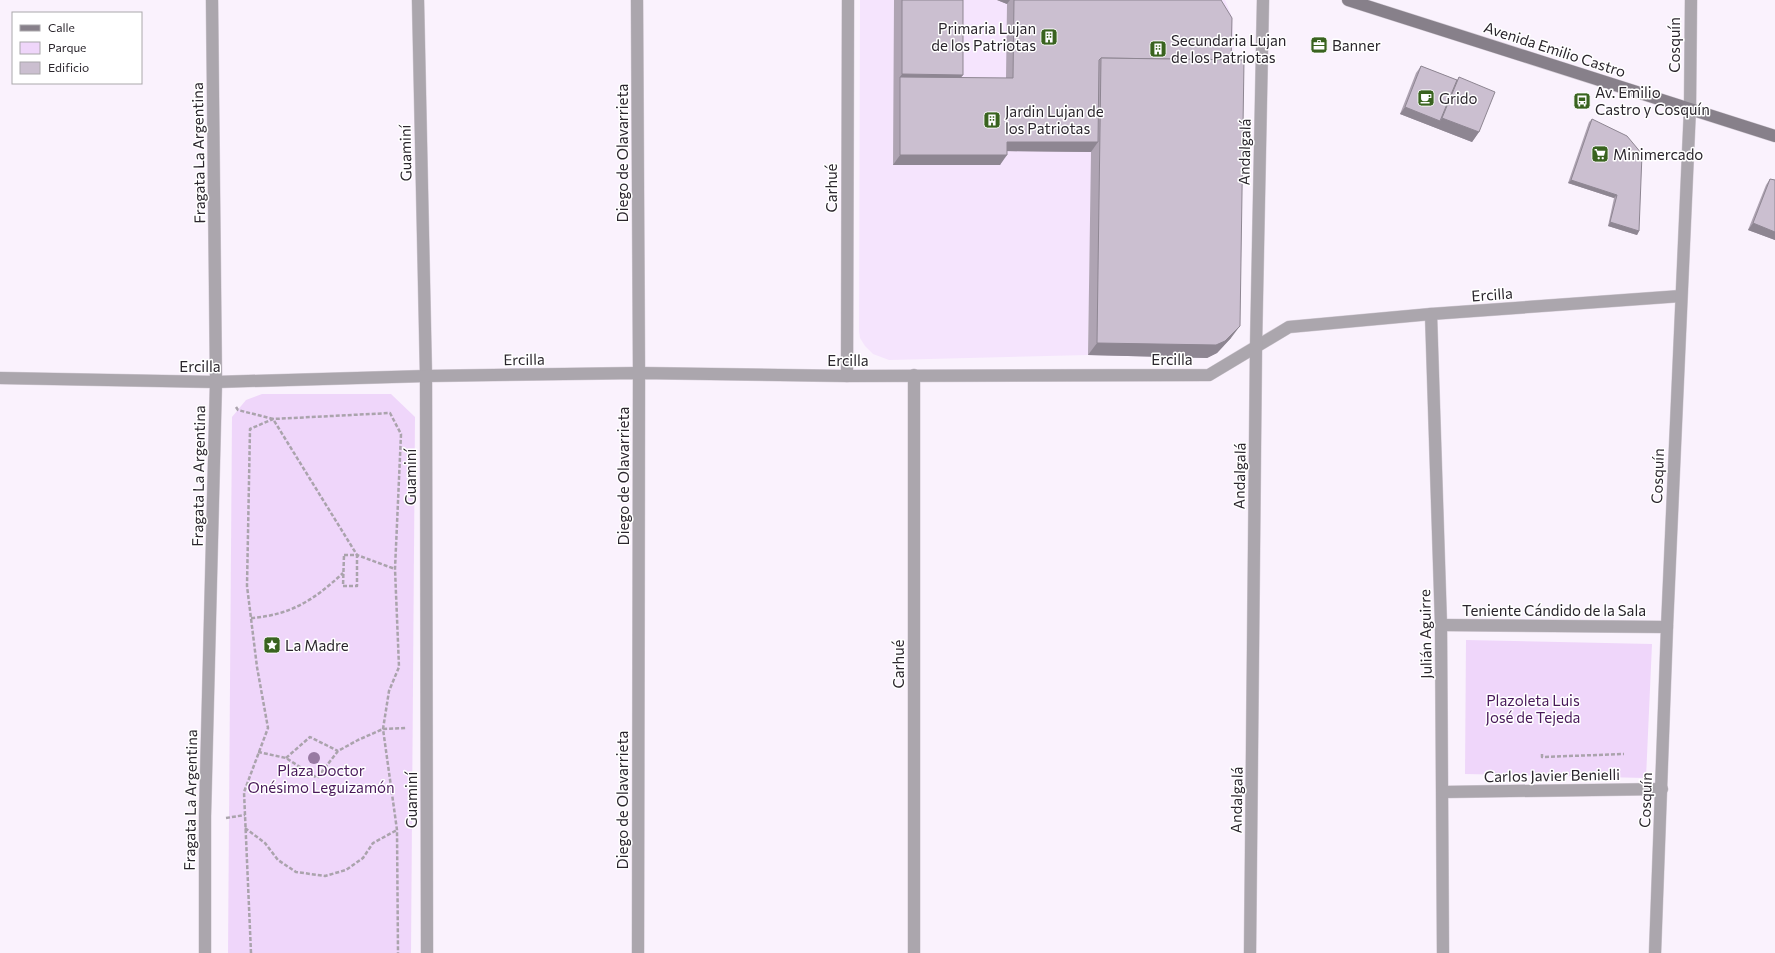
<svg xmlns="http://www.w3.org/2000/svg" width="1775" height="953" viewBox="0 0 1775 953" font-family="Commissioner,sans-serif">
	<rect width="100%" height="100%" fill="#faf2fd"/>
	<polygon fill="#f5e4fd" points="860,0 1225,0 1232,17 1235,73 1093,70 1088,355 889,360 873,354 865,346 860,338 859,331"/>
	<g fill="#efd6fa">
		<polygon points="262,394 391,394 415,417 411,953 228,953 232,417 246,400"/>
		<polygon points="1466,640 1652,644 1646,778 1465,774"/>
	</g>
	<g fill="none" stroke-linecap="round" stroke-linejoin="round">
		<g stroke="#d5cdd7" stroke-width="13">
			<g id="street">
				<polyline points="418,0 426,376 427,953"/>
				<polyline points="637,0 639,373 638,953"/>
				<polyline points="1431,314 1441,625 1443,953"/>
				<polyline points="847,376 848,0"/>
				<polyline points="0,378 216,382 426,376 639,373 847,376 1209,375 1289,327 1431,314 1681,296"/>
				<polyline points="1441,625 1667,627"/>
				<polyline points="1443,792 1662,789"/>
				<polyline points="205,953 205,816 216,382 212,0"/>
				<polyline points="914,953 914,375"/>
				<polyline points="1250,953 1256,347 1263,0"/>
				<polyline points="1655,953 1667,627 1690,108 1691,0"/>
			</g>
		</g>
		<g stroke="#d5cdd7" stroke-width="13">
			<polyline id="secondary" points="1348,0 1775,136"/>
		</g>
		<g stroke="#aaa3ac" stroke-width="2.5" stroke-dasharray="4 2" stroke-linecap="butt">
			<polyline points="236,407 238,410 273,419 357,555 395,569"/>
			<polygon points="344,555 357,555 357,586 343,586"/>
			<path d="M251 618C291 615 314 600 343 573"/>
			<polyline points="258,752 286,758 317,778 338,751 358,740 383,729 407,728"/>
			<polyline points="1542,754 1542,757 1624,754"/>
			<polyline points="286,758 310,737 338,751"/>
			<polyline points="226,818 245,815"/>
			<polyline points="245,828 265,843 278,860 296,872 325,876 346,870 363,858 373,843 397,830"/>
			<polyline points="251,953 244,792 268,728 257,667 247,586 250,429 273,419 390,413 401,434 395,569 399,667 389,691 383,729 397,830 398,953"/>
		</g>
		<use href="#street" stroke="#aba6ad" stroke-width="12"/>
		<use href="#secondary" stroke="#87808a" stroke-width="12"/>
	</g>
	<circle fill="#987aa3" cx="314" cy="758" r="6"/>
	<g fill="#afa4b3">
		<polygon points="894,0 963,0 961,78 1006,78 1007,4 997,0 1221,0 1231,60 1231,338 1217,353 1207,358 1088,355 1091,152 1007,151 1000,165 893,165"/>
		<polygon points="1421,66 1457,80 1459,77 1479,132 1472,142 1400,114 1416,73"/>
		<polygon points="1592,119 1639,231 1637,235 1608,226 1614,198 1568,183 1589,122"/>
		<polygon points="1770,179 1775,180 1775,240 1748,230 1766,185"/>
	</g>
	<g fill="#8e8692">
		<polygon points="997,0 1010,0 1007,4"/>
		<polygon points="902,74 963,75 954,87 900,77"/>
		<polygon points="1405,107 1440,121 1442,118 1479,132 1472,142 1400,114"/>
		<polygon points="1007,142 1098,142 1091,152 1000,151"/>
		<polygon points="900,155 1007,155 1000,165 893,165"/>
		<polygon points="1571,180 1617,195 1614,198 1568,183"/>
		<polygon points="1610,222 1639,231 1637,235 1608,226"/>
		<polygon points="1753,223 1775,232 1775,240 1748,230"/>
		<polygon points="1240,326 1231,338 1217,353 1207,358 1088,355 1097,343"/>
	</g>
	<g fill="#cbbfd0" stroke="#8e8692">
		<polygon points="902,0 963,0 963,75 902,74"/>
		<polygon points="1014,0 1221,0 1232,18 1231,60 1101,58 1099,60 1098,142 1007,142 1007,155 900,155 900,77 1013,78"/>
		<polygon points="1101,58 1244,60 1240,326 1225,341 1216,345 1097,343"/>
		<polygon points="1421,66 1457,80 1440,121 1405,107"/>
		<polygon points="1459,77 1495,92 1479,132 1442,118"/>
		<polygon points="1592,119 1627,136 1642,154 1639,231 1610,222 1617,195 1571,180"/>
		<polygon points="1770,179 1775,180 1775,232 1753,223"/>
	</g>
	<defs>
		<g id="building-square" transform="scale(0.9)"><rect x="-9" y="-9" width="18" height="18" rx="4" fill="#39631f" stroke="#fff"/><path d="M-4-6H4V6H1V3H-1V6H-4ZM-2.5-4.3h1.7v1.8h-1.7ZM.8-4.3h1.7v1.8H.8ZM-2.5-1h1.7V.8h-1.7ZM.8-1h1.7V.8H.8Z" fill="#fff"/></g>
		<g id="office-square" transform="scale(0.9)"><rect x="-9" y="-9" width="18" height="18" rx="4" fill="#39631f" stroke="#fff"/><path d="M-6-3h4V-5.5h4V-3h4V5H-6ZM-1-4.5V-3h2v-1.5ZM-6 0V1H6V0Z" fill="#fff"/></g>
		<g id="cafe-square" transform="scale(0.9)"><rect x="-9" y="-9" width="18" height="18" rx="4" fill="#39631f" stroke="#fff"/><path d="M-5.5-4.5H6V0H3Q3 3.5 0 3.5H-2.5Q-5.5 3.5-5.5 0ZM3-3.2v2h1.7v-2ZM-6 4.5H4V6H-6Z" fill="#fff"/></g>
		<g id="bus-square" transform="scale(0.9)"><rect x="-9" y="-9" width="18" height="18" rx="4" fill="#39631f" stroke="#fff"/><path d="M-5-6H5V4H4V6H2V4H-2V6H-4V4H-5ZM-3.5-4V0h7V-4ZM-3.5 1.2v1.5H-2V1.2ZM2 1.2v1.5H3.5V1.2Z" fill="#fff"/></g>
		<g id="supermarket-square" transform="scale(0.9)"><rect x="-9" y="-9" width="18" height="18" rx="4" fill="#39631f" stroke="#fff"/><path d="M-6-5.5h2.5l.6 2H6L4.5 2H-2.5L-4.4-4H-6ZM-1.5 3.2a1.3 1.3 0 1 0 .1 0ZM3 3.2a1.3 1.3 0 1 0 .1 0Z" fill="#fff"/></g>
		<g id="sight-square" transform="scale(0.9)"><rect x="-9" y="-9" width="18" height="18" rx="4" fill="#39631f" stroke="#fff"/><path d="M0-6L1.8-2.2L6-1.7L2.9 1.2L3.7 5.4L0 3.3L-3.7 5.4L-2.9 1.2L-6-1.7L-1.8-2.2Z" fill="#fff"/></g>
	</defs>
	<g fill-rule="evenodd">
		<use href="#building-square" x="1049" y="37"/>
		<use href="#office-square" x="1319" y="45"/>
		<use href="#building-square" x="1158" y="49"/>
		<use href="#cafe-square" x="1426" y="98"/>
		<use href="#bus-square" x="1582" y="101"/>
		<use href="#building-square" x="992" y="120"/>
		<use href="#supermarket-square" x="1600" y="154"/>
		<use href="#sight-square" x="272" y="645"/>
	</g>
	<g text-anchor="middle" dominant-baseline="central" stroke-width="3" stroke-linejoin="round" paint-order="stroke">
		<g font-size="15" fill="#2a252c" stroke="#fff" text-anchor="start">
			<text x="1036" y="28" text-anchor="end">Primaria Lujan<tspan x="1036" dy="17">de los Patriotas</tspan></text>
			<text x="1171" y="40">Secundaria Lujan<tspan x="1171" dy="17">de los Patriotas</tspan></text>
			<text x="1332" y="45">Banner</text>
			<text x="1595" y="92">Av. Emilio<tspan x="1595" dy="17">Castro y Cosquín</tspan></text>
			<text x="1439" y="98">Grido</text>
			<text x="1005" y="111">Jardin Lujan de<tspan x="1005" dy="17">los Patriotas</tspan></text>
			<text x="1613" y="154">Minimercado</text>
			<text x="285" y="645">La Madre</text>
		</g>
		<g font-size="15" fill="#2a252c" stroke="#fff">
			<text transform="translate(1674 45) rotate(-90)">Cosquín</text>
			<text transform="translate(1555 49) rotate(18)">Avenida Emilio Castro</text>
			<text transform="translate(1244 152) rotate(-89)">Andalgalá</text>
			<text transform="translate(198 153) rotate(-91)">Fragata La Argentina</text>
			<text transform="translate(405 153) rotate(-91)">Guaminí</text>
			<text transform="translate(622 153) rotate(-90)">Diego de Olavarrieta</text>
			<text transform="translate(831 188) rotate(-90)">Carhué</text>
			<text transform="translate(1492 294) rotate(-4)">Ercilla</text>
			<text transform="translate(524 359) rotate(-1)">Ercilla</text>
			<text x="1172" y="359">Ercilla</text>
			<text x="848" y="360">Ercilla</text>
			<text x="200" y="366">Ercilla</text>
			<text transform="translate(198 476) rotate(-89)">Fragata La Argentina</text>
			<text transform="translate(623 476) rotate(-90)">Diego de Olavarrieta</text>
			<text transform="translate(1239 476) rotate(-89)">Andalgalá</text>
			<text transform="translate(1657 476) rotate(-88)">Cosquín</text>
			<text transform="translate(410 477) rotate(-90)">Guaminí</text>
			<text x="1554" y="610">Teniente Cándido de la Sala</text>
			<text transform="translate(1425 634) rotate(-91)">Julián Aguirre</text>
			<text transform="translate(898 664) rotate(-90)">Carhué</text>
			<text transform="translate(1552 775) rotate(-1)">Carlos Javier Benielli</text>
			<text transform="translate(190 800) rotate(-89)">Fragata La Argentina</text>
			<text transform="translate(411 800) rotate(-90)">Guaminí</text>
			<text transform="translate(622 800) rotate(-90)">Diego de Olavarrieta</text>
			<text transform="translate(1236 800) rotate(-89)">Andalgalá</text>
			<text transform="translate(1645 800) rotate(-88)">Cosquín</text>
		</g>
		<g font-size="15" fill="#481859" stroke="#fff">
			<text x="1533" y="700">Plazoleta Luis<tspan x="1533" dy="17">José de Tejeda</tspan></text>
			<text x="321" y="770">Plaza Doctor<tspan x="321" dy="17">Onésimo Leguizamón</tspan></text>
		</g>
	</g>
	<rect x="12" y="12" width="130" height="72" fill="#ffffff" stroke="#aaa8ab"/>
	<rect x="20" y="25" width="20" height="6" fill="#87808a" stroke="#aaa8ab"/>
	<text x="48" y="32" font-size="12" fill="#2a252c">Calle</text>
	<rect x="20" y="42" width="20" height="12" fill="#efd6fa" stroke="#aaa8ab"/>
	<text x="48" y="52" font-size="12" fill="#2a252c">Parque</text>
	<rect x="20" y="62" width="20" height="12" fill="#cbbfd0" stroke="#aaa8ab"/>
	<text x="48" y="72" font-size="12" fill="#2a252c">Edificio</text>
</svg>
